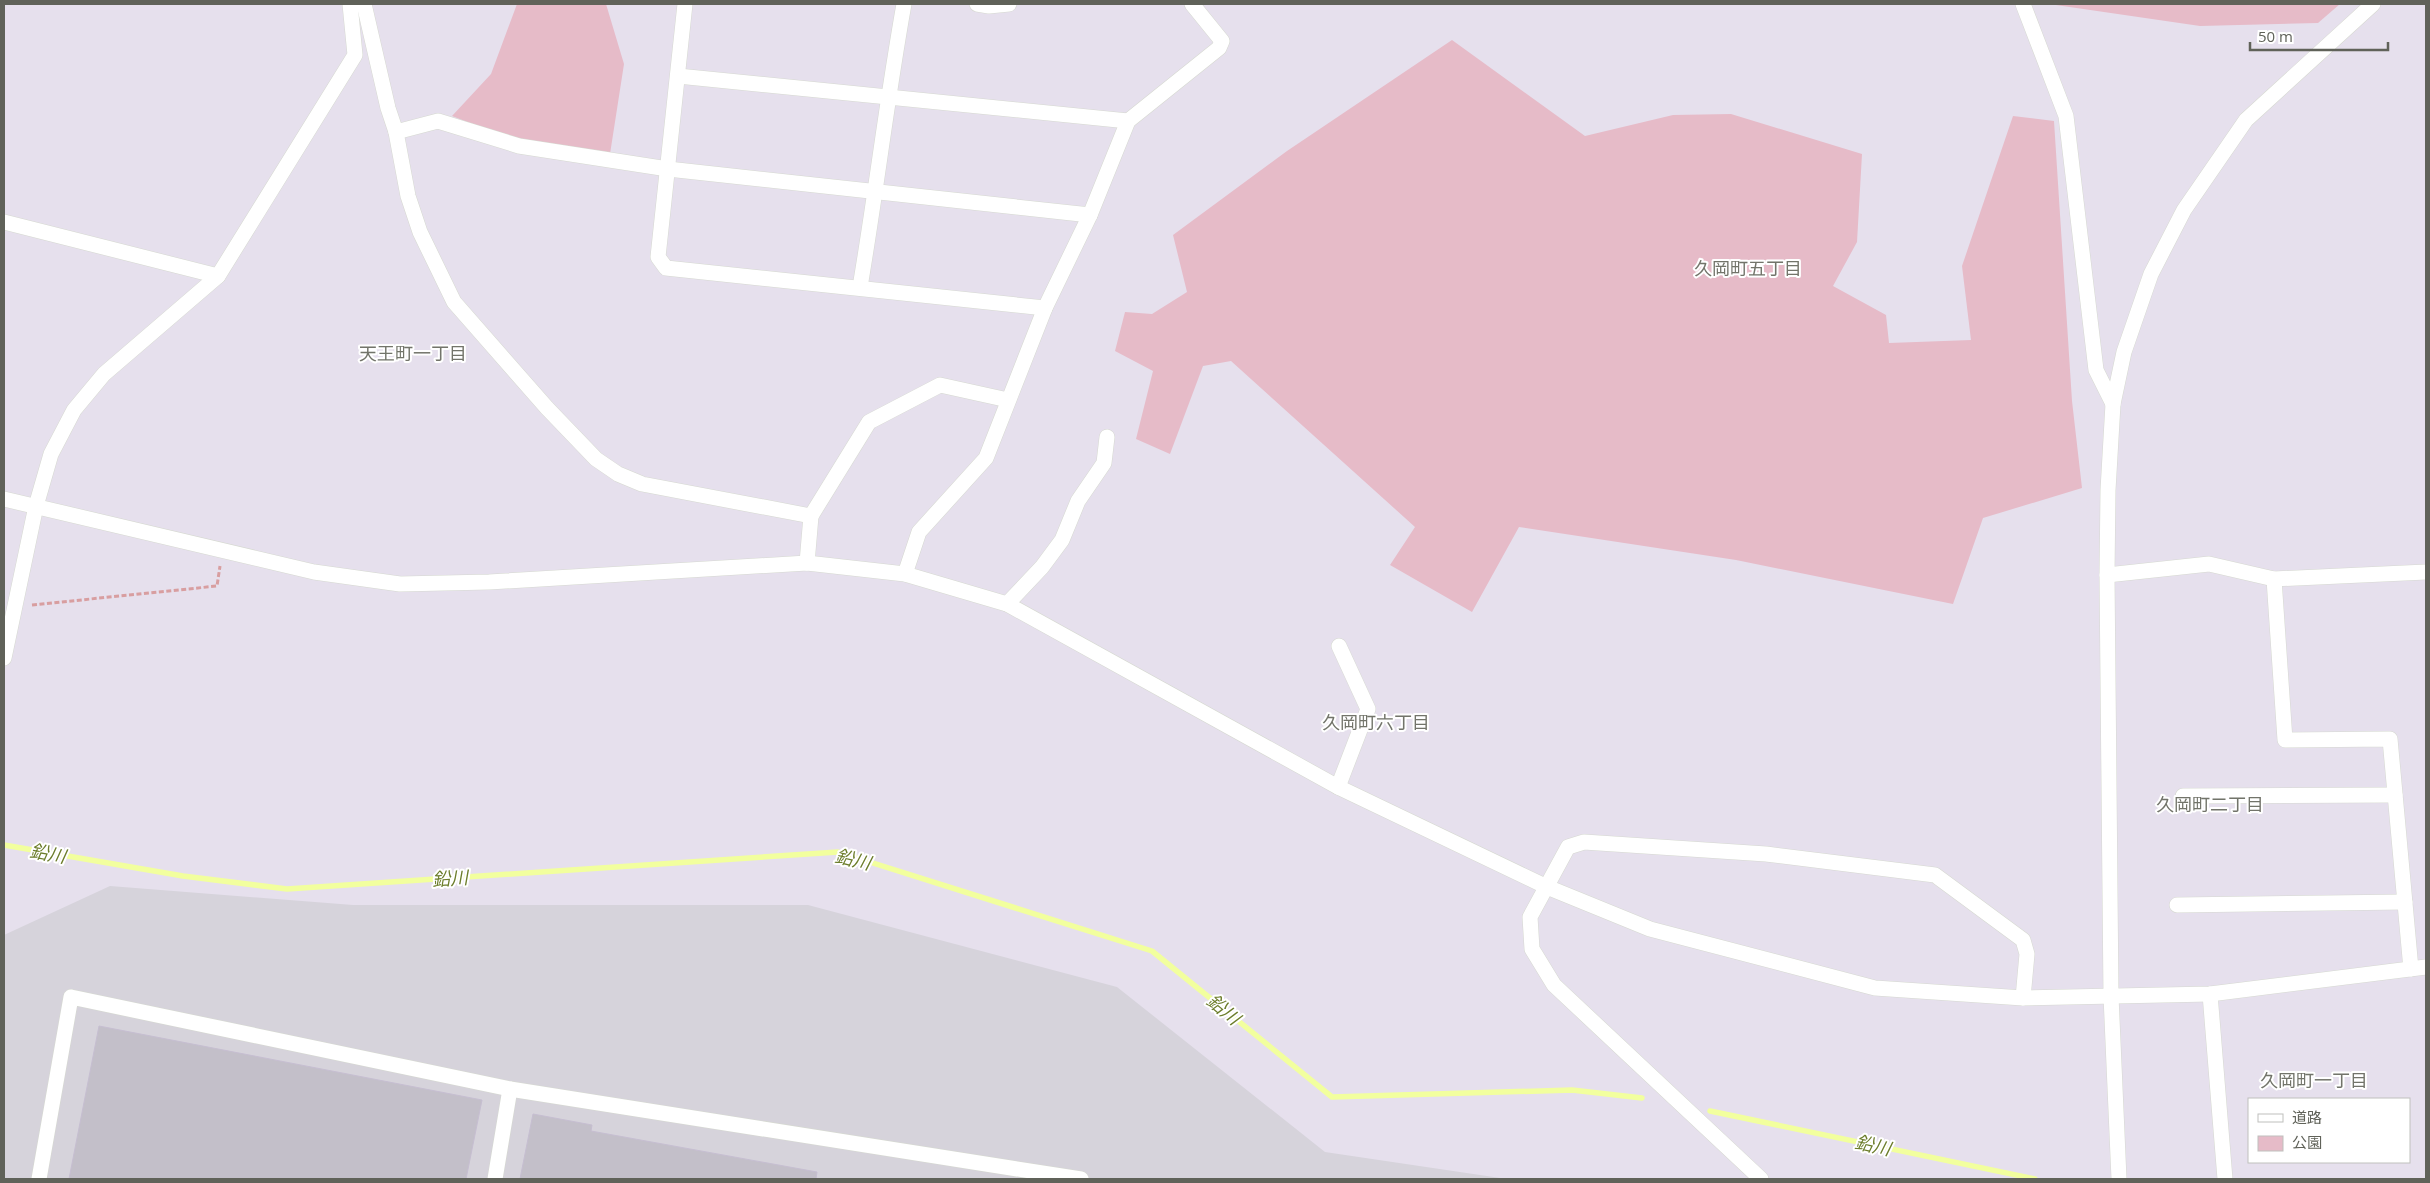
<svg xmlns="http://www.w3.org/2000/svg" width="2430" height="1183" viewBox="0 0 2430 1183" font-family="'Open Sans','Noto Sans JP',sans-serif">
	<rect width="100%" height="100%" fill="#e6e0ed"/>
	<polygon fill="#d6d3db" points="110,886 353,905 808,905 1117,987 1325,1152 1507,1179 4,1179 4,935"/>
	<g fill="#e6bbc8">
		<polygon points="517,4 606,4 624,64 610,154 516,141 452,116 491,74"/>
		<polygon points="2049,4 2340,4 2318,23 2200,26"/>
		<polygon points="1452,40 1585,136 1673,115 1731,114 1862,154 1857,242 1833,286 1886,315 1889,343 1971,340 1962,266 2013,116 2054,121 2072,401 2082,488 1983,518 1953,604 1736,560 1519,527 1472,612 1390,565 1415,527 1231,361 1203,366 1170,454 1136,439 1153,371 1115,351 1125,312 1152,314 1187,292 1173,235 1287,151"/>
	</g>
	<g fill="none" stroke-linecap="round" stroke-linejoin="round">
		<g stroke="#f2ff9e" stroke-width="5.5">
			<polyline points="4,845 183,876 287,889 838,852 1152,951 1332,1097 1572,1090 1642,1098"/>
			<polyline points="1710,1111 2035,1179"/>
		</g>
	</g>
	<g fill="#c3bfc9" stroke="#c6bed1">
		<polygon points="99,1026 482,1100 466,1179 69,1179"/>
		<polygon points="533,1114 592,1125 591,1131 817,1172 816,1179 520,1179"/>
	</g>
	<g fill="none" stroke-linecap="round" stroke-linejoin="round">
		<g stroke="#d6d9d1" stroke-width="16">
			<g id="minor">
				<polyline points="364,4 388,108 396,132 408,196 420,232 454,302 547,408 596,459 618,474 642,484 811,516 807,563"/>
				<polyline points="685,4 658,257 666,268 1045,308"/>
				<polyline points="977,4 989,6 1009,4"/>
				<polyline points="2023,4 2066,116 2096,370 2113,404"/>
				<polyline points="678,76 1128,121"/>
				<polyline points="396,132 438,121 519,146 668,169 1090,215"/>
				<polyline points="4,222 218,276"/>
				<path d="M860 287C876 193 887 98 904 4"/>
				<polyline points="4,499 314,572 400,584 489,582 807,563 905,574 1007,604 1338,787 1547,887 1650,929 1875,988 2023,998 2210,994 2426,967"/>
				<polyline points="811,516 869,422 940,385 1008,400"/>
				<polyline points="905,574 919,532 986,458 1045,308 1090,215 1128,121 1219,48 1222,41 1192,4"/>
				<polyline points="2107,575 2209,564 2274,579 2426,572"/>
				<polyline points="2274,579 2285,740 2390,739 2411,969"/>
				<polyline points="1007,604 1042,567 1062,540 1078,501 1104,463 1107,437"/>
				<polyline points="4,658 36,506 51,454 74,410 104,374 218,276 355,55 350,4"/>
				<polyline points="1338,787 1368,709 1339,646"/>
				<polyline points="2183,796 2395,795"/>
				<polyline points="2177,905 2405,902"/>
				<polyline points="2210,994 2225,1179"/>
				<polyline points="39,1179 71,997 510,1089 1081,1179"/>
				<polyline points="495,1179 510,1089"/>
				<polyline points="1761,1179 1554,985 1532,949 1530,917 1568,847 1584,842 1766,854 1935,875 2023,940 2027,954 2023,998"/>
				<polyline points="2119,1179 2111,996 2107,575 2108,490 2113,404 2124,352 2151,274 2184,210 2246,120 2373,4"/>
			</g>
		</g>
		<polyline stroke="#d89ea0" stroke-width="3" stroke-dasharray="5 2.5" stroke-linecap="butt" points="32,605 217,586 220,566"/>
		<use href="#minor" stroke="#fff" stroke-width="15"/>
	</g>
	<g text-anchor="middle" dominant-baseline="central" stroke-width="4" stroke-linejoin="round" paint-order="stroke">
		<g font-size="18" fill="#72746a" stroke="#fff">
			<text x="1748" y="268">久岡町五丁目</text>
			<text x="413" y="353">天王町一丁目</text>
			<text x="1376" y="722">久岡町六丁目</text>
			<text x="2210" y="804">久岡町二丁目</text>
			<text x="2314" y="1080">久岡町一丁目</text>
		</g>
		<g font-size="18" font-style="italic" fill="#6c7d2b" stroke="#fff">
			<text transform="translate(48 853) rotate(10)">鉛川</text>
			<text transform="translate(853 859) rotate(13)">鉛川</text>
			<text transform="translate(450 878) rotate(-4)">鉛川</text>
			<text transform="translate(1224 1009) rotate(39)">鉛川</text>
			<text transform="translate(1873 1145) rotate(12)">鉛川</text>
		</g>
	</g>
	<rect width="2430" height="1183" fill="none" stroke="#606259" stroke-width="10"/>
	<rect x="2248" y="1098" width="162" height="65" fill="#ffffff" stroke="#bfc0bd"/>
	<rect x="2258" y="1114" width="25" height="8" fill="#ffffff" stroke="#bfc0bd"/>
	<text x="2292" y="1123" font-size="15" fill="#606259">道路</text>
	<rect x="2258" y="1136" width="25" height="15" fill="#e6bbc8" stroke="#bfc0bd"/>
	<text x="2292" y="1148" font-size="15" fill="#606259">公園</text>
	<path d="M2250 42v8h138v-8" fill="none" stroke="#606259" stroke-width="2.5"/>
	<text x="2258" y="42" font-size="15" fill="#606259" stroke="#ffffff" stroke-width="4" paint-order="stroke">50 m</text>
</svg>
